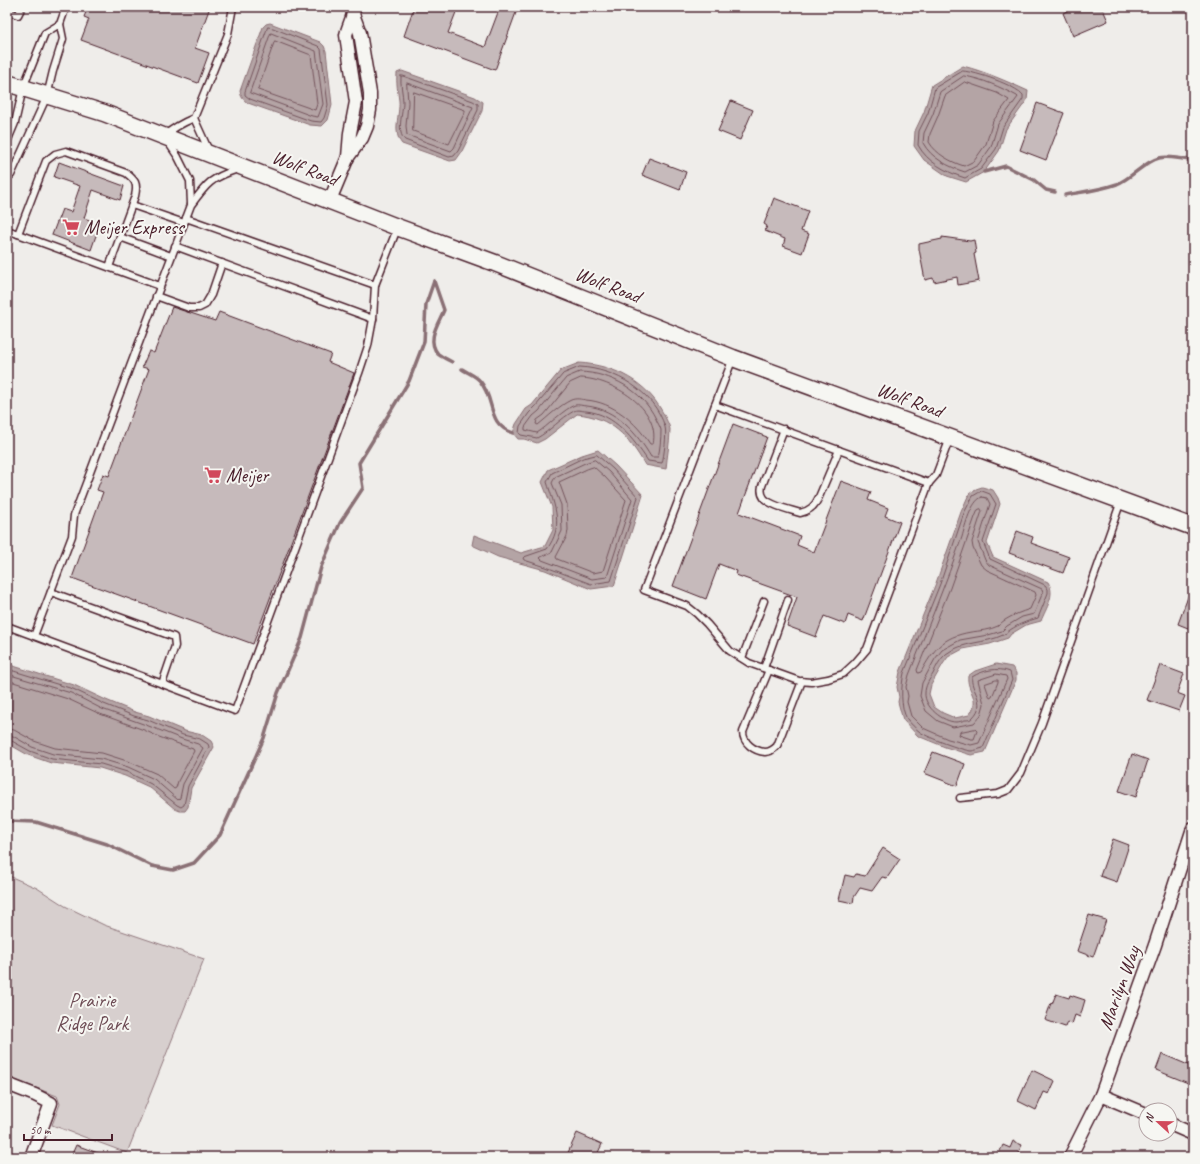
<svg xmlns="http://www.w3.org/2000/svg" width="1200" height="1164" viewBox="0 0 1200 1164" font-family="Caveat,sans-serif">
	<rect width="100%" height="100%" fill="#efedea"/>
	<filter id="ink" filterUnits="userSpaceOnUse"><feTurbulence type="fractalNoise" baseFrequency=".025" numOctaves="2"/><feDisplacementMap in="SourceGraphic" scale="8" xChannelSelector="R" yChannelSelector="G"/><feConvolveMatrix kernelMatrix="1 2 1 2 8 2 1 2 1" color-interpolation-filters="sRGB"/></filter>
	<g filter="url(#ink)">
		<polygon fill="#d7cfce" stroke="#90777c" points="7,875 37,888 65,906 104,925 204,959 127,1153 52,1125 60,1104 57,1096 7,1077"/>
		<g fill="#b4a4a5" stroke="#8a6f74">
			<path d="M270 23 320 42 324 46 326 51 332 105 328 120 322 126 310 125 248 103C243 100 241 97 240 91L263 27 266 24Z"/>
			<path d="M963 66C986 72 1006 81 1028 91L1027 100 1006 129 999 151 984 172 966 182 947 176 924 160 914 146 915 131 924 112 932 85Z"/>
			<path d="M402 71 475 97 483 102 482 111 461 153 456 160 450 161 402 144C392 132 400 115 399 101 398 92 396 83 397 73Z"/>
			<path d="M579 363C614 365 648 382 664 415 666 419 669 424 670 429 670 442 667 456 666 469L645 465C629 437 611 417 577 414L545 439 537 443 524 439H518L513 433 516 424 526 409 532 405 561 370Z"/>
			<polygon points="598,450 616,466 643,495 614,586 591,589 545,570 498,557 472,545 474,535 521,553 545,546 553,530 552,507 542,482 548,470 582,455"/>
			<path d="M982 487 993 490 998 498 1000 504 987 543 993 557 1048 582C1056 595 1046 608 1041 621L1026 625 1011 634 1008 638 990 644 963 649 948 657 943 664 931 685 929 694 934 707 943 713 955 718 969 715C982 699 966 691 968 676L975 671 996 664 1012 667 1016 673V680L985 752 971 755 945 747 918 736 903 720 898 702 899 697 897 687 900 672 936 583 961 512 969 494 976 489Z"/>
			<polygon points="7,664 74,685 106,700 135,712 149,716 185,731 202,735 211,741 214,747 191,788 188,807 185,811 180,811 175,809 149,787 125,776 100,768 51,763 28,755 7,743"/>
		</g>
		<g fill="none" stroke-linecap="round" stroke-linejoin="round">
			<g stroke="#74545c" stroke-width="1">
				<polygon points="268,27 273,28 318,46 321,49 328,105 324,118 321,122 311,121 250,99 245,95 245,92"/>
				<polygon points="271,33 316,51 323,104 318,117 312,116 250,93"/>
				<polygon points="275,41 311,55 317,104 315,110 258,90"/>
				<path d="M963 71C976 72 1015 85 1023 95V99L1003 127 996 149 981 169 965 178C946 172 927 162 918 145L919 131 928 113 935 88Z"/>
				<path d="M401 76H403L473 101 478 104V110L458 151 454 156 449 157 405 140C396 132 403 113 403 102 403 94 400 84 401 76Z"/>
				<path d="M964 76C983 79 1000 87 1017 96L1018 97 998 124 991 147 978 165 965 172C949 167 931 158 923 143L924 133 933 114 940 92Z"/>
				<path d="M965 82 997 93 1009 100 993 121 986 144 974 161 964 166C951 162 936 154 929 142L930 134 938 116 945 96Z"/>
				<polygon points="407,83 473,107 454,148 451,151 407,135 406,126 408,103"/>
				<polygon points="414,92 465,110 465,112 449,144 413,131"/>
				<path d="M580 367C615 369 654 391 665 427 667 433 664 456 662 463L648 461C633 439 615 414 586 411 582 411 577 409 574 411 561 418 550 431 537 438L521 435 519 433 520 426 529 413 535 407 563 374Z"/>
				<path d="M580 372C611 373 642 390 656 419 657 422 660 426 661 430 661 438 660 450 658 457H651C637 433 616 409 587 406 583 406 578 404 575 405 565 408 547 427 537 433L525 430V427L533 416 539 411 566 378Z"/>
				<path d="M581 378C612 379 661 408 653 444H650C636 422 613 402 586 400 581 399 576 398 571 400 560 405 548 417 538 425L536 424 537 420 544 415 570 383Z"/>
				<path d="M597 455 613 469 638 497 611 581 591 584 546 567 524 560 523 558 524 557 547 549C564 526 555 507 547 482L552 473 583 458Z"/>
				<polygon points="595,460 609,472 632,499 607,577 592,579 542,560 540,558 541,557 552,552 562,531 561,505 552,483 555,477 585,463"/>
				<polygon points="594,467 605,477 626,500 603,571 593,573 557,559 556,557 567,536 568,530 567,504 559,482 587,469"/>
				<path d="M982 491 990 494 996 504 983 542 990 559 1045 585 1048 589V593L1038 618C1028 621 1019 624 1010 630 1007 632 1006 634 1003 635 985 644 963 641 946 654 940 659 936 667 933 674 929 680 925 686 925 693 924 707 943 722 956 722 959 722 962 721 965 720 968 720 971 720 973 717 988 702 969 689 972 677 983 670 998 667 1010 672L1012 680 983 748C979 749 974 751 971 751 961 750 929 738 920 732 916 729 910 723 907 719 900 707 901 686 904 673L940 584 964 513 973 496 978 493Z"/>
				<path d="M982 497 987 498 990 504 978 542 985 560 989 565 1042 589 1043 592 1034 614 1022 617 1007 626 1002 631 988 635 960 640 942 650 935 659 922 683 920 696 926 711 938 721 953 727 974 723 981 715 984 704 978 680 996 674 1006 676 1007 679 979 743 971 745 948 739 923 728 911 716 907 702 908 696 906 687 909 675C927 629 946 583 962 537 965 526 971 501 982 497Z"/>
				<path d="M981 509 982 511 972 542 973 548 981 565 987 570 1035 592 1036 595 1030 609C1021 612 1013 615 1005 620 1002 622 1000 624 998 626 990 630 979 631 971 632 942 637 934 649 921 672L918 673 917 670 950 588 975 517 978 510Z"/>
				<polyline points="7,669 73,689 104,704 134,716 148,720 183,735 200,739 208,744 209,747 188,786 184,805 181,807 177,805 151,784 127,772 101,764 52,759 30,751 10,740 7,740"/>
				<polyline points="7,674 71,693 102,709 132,720 146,725 182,739 198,744 203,748 183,784 180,798 178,800 154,779 128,767 101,759 53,754 32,747 13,736 7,735"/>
				<polyline points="7,680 68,699 100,714 144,730 159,737 193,749 194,751 178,781 176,788 174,789 157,774 130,762 102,753 55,748 34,741 14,730 7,729"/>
				<polygon points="996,680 998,680 998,682 992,697 990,698 985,684"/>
				<polygon points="975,729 977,731 974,739 971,739 959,735 960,732"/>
			</g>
			<g stroke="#8a6f74" stroke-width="3.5">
				<polyline points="984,172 1006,166 1034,180 1046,190 1055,192"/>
				<path d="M1065 195C1082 192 1100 190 1117 184 1132 178 1144 162 1159 158 1168 156 1184 159 1193 161"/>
				<path d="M434 281 444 310C438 324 426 340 438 354 442 357 448 360 452 362"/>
				<path d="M462 369C468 373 476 376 480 381 496 400 486 424 513 433"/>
				<polyline points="7,821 36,822 107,844 152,866 173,870 194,863 220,835 264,738 278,693 302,638 321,567 340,523 363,488 359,463 409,381 424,342 426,304 434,281"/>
			</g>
		</g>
		<g fill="#c6babb" stroke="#4a1f2b">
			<polygon points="88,7 210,7 195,48 209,53 198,83 81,40 89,19 84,17"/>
			<polygon points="414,7 458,7 448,33 485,47 500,7 518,7 495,70 404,36"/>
			<polygon points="1075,7 1102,7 1108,21 1073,36 1063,13"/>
			<polygon points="731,101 753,110 740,140 718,131"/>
			<polygon points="1037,103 1064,113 1046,160 1020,150"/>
			<polygon points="649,158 686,172 680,190 642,175"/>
			<polygon points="59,162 124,186 120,200 93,190 84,218 100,224 91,250 52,235 62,209 71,212 80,186 54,177"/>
			<polygon points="774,198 808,211 801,231 809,234 802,253 783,246 785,239 765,231 767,226 764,224"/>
			<polygon points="942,237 970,241 974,240 976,253 974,254 979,281 958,285 957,277 934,282 933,278 925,280 919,249 919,244 942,239"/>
			<polygon points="172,307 215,321 219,312 331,354 328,362 354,373 253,644 72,578 103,492 97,490 103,474 109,476 149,369 142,367 149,351 154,353"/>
			<polygon points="733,424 767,437 739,513 800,536 797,545 814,552 841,481 871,492 868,500 888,508 885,516 900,522 863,621 848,615 845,624 824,616 816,637 787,626 797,597 736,575 737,571 719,564 706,599 673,586"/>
			<polygon points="1017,531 1033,537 1031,543 1069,557 1063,573 1009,553"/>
			<polygon points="1192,586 1193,586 1193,630 1178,624"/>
			<polygon points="1160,665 1184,674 1177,693 1185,696 1179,711 1147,700"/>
			<polygon points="933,752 965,764 957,786 924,773"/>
			<polygon points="1132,754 1148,760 1136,797 1119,791"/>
			<polygon points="1113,839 1129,845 1117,882 1100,876"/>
			<polygon points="883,848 900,859 887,878 882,877 872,891 860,888 854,897 853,903 839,900 845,875 854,877 856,874 865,876"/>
			<polygon points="1089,915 1106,920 1093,957 1077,951"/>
			<polygon points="1056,994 1069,998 1070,995 1085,1000 1080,1017 1075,1015 1072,1024 1067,1022 1065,1027 1045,1020 1051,1003 1052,1004"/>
			<polygon points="1162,1054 1193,1067 1193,1085 1156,1070"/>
			<polygon points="1032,1070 1055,1081 1049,1094 1044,1092 1036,1110 1018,1101"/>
			<polygon points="577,1133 602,1144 596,1157 566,1157"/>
			<polygon points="1013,1141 1022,1145 1018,1153 1027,1157 997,1157 1003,1145 1010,1148"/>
			<polygon points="76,1145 106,1156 106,1157 78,1157 72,1154"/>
		</g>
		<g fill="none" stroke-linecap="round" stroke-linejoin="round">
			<g stroke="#4a1f2b" stroke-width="9">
				<g id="lane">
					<polyline points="7,11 18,15 22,7"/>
					<polyline points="194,118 209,151"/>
					<polyline points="7,142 15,123 23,88 45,33 60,24"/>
					<polyline points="7,177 11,175 47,96 53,71 63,39 60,24 66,7"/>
					<path d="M191 204 190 181 178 157 164 136C173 128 182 123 194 118L228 34 233 7"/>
					<polyline points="132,205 184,223"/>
					<polyline points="186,218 375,285 397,229"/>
					<polyline points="7,230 160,286"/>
					<path d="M18 234 46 161 55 154 66 151 126 173C135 180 138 183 135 196L109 267"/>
					<polyline points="120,237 171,256"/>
					<polyline points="175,246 373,319"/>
					<polyline points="156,296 189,308 199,308 205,305 211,295 222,263"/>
					<polyline points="733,358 644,590 687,606 697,614 707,624 730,651 749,663 799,681 811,682 828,679 843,674 855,663 867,649 929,483 936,475 950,438"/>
					<polyline points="715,405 929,483"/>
					<path d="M784 429 762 486C761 490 761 494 764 498 769 505 791 510 800 513 810 511 815 506 819 497L839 450"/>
					<polyline points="51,592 174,637 175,646 162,684"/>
					<polyline points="7,626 235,711 359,373 368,346 373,319 375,285"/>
					<path d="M34 636 72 536 74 515 191 205C207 183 211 178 238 169"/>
					<polyline points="742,658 764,601"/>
					<polyline points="764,668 788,600"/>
					<path d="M769 670 743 732C743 743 754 751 765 752 770 752 774 749 777 746L802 681"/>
					<polyline points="960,798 998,794 1008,790 1021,773 1042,723 1121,501"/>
				</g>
			</g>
			<g stroke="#4a1f2b" stroke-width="15">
				<g id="street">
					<path d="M348 157 350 133 356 102 346 35C348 26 353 18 354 9"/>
					<polyline points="330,200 348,157 362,138 367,126 370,110 370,93 360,33 353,14"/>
					<polyline points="7,1084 35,1095 51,1103 31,1157"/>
					<polyline points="1101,1095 1146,1114"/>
					<polyline points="1170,1124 1193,1134"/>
					<polyline points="1070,1157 1101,1095 1155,945 1193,828"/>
				</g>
			</g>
			<g stroke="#4a1f2b" stroke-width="19">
				<polyline id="secondary" points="7,83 104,113 397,227 495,263 733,358 1193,527"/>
			</g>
			<use href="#lane" stroke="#f6f6f2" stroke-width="6"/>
			<use href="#street" stroke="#f6f6f2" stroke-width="12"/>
			<use href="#secondary" stroke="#f6f6f2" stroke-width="16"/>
		</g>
	</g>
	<defs>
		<g id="supermarket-bare" transform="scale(1.38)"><path d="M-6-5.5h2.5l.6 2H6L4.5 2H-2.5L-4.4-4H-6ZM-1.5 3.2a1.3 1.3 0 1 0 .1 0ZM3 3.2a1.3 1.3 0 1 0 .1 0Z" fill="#d1495b" stroke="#f6f6f2" stroke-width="2.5" paint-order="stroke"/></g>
	</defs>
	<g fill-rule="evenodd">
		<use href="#supermarket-bare" x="71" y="227"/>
		<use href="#supermarket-bare" x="213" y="475"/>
	</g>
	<g text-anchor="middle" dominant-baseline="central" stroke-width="4" stroke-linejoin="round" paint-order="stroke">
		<g font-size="20" fill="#4a1f2b" stroke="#f6f6f2">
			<text transform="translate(305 168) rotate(21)">Wolf Road</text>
			<text transform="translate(608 285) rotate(21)">Wolf Road</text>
			<text transform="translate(910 400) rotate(20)">Wolf Road</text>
			<text transform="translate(1119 988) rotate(-70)">Marilyn Way</text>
		</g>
		<g font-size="20" fill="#4a1f2b" stroke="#f6f6f2" text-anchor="start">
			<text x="84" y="227">Meijer Express</text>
			<text x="226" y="475">Meijer</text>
		</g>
		<g font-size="20" fill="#6d4b54" stroke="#f6f6f2">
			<text x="92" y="1000">Prairie<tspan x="92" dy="23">Ridge Park</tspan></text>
		</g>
	</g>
	<rect width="1200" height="1164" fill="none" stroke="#f6f6f2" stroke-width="24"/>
	<rect x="12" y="12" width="1176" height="1140" fill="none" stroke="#4a1f2b" stroke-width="1.5" filter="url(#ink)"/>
	<g transform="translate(1158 1122) rotate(292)"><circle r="19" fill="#f6f6f2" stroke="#b1a0a2"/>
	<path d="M0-3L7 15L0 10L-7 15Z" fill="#d1495b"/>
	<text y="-6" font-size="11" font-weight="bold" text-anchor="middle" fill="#4a1f2b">N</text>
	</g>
	<path d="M24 1134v6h88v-6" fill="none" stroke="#4a1f2b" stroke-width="2"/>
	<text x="30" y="1134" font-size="12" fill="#4a1f2b" stroke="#f6f6f2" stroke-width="3" paint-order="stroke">50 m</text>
</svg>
